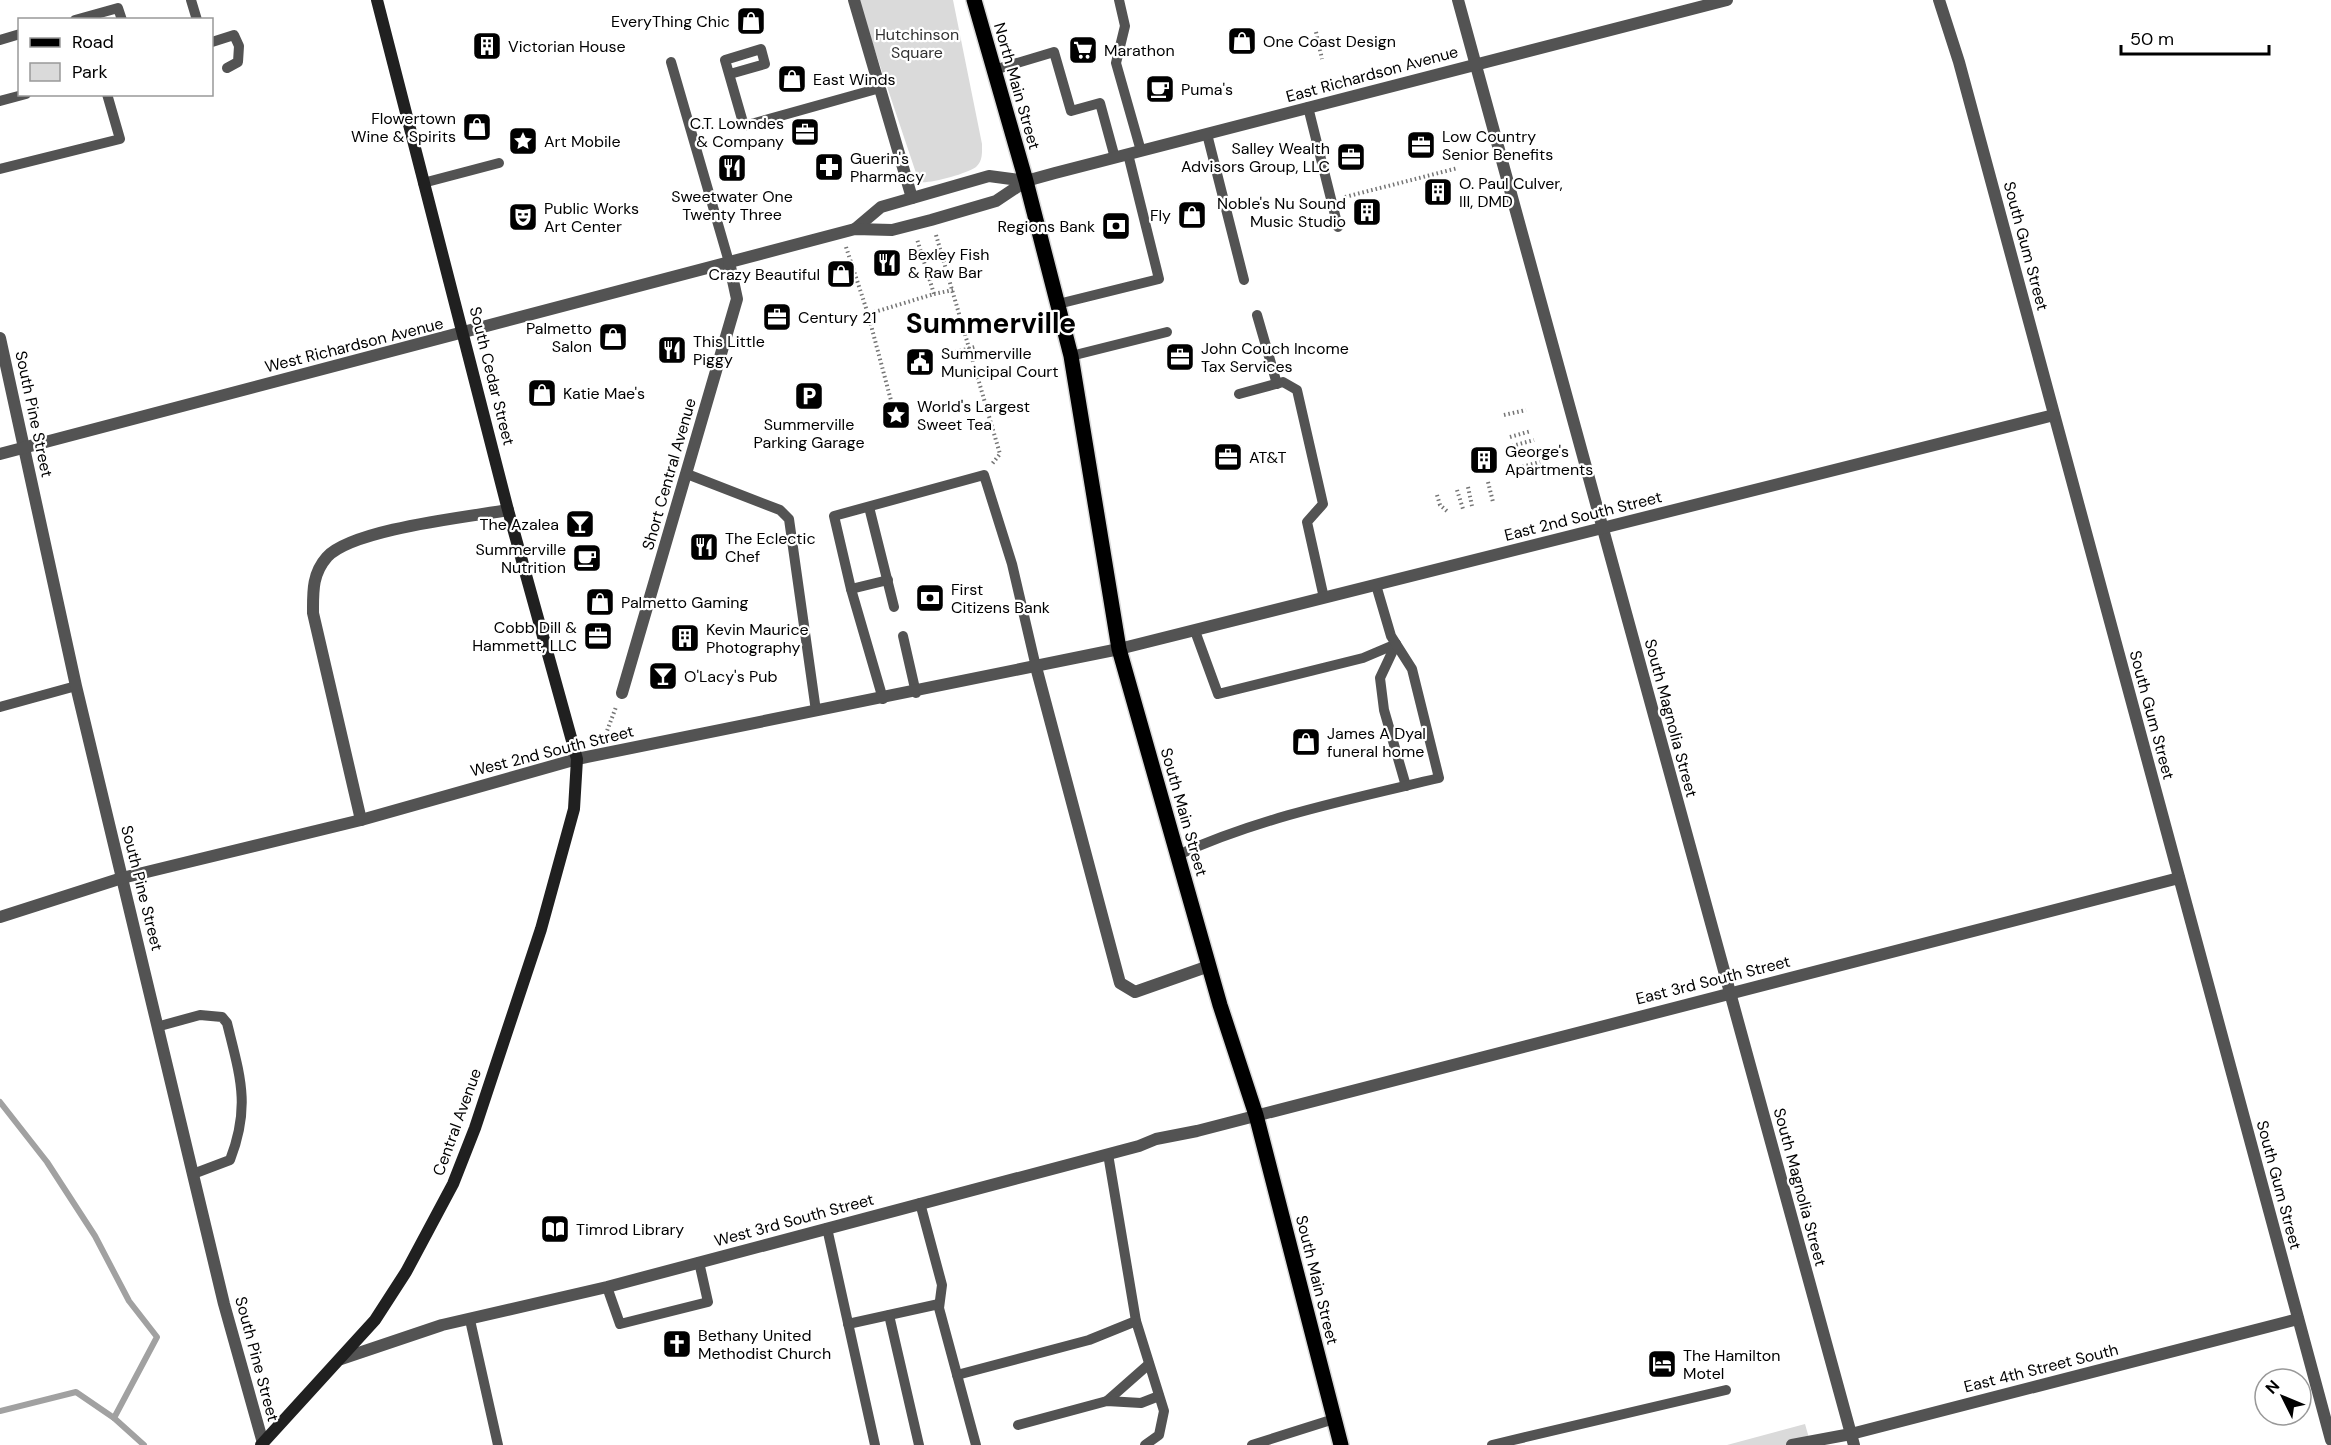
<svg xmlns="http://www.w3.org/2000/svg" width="2331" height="1445" viewBox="0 0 2331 1445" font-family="'DM Sans',sans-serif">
	<rect width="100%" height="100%" fill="#fff"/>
	<g fill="#dadada">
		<path d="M858 0H953L982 144C982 152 983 161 976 167 966 174 930 184 919 182Z"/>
		<polygon points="1805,1424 1811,1445 1727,1445"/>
	</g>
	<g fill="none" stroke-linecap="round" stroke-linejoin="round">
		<g stroke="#a1a1a1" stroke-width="6">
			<polyline points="0,1102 47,1162 95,1236 129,1301 157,1337 114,1418"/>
			<polyline points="0,1411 76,1392 114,1418 144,1445"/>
		</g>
		<g stroke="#dbdbdb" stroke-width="18">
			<polyline id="primary" points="974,0 1026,181 1071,356 1119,649 1220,1005 1256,1115 1341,1445"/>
		</g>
		<g stroke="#757575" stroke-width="4" stroke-dasharray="1.5 3" stroke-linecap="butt">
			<polyline points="1316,32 1322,59"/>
			<polyline points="1345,197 1458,168"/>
			<polyline points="936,235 1000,454 992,464"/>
			<polyline points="846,247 868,314"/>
			<polyline points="934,294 953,290"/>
			<polyline points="893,408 868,314 934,294 917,239"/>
			<polyline points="1504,415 1526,410"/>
			<polyline points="1510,437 1531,431"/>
			<polyline points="1512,446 1534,440"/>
			<polyline points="1518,468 1540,462"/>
			<polyline points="1488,482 1493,502"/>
			<polyline points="1468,487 1472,506"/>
			<polyline points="1457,490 1463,509"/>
			<polyline points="1437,495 1440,505 1448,512"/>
			<polyline points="604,739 616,707"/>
		</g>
		<g stroke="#535353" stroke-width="10">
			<polyline points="191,0 197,20"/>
			<polyline points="1119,0 1125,26 1116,63 1141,151"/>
			<polyline points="75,20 118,8 122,20"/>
			<polyline points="0,40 20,34"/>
			<polyline points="212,42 234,35 239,46 238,62 227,68"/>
			<polyline points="671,62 729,262"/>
			<polyline points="994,70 1054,52 1071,111 1100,103 1115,158"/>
			<polyline points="730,74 765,64 761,49 725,60 744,126 880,88"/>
			<polyline points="0,101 26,94"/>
			<polyline points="1308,107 1338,227"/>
			<polyline points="1207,134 1244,280"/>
			<polyline points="0,169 120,139 107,94"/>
			<polyline points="423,183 499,163"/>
			<polyline points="1058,304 1159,279 1128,154"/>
			<polyline points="1257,315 1277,384"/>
			<polyline points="1071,356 1167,332"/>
			<polyline points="1239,394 1283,382 1297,390 1323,504 1307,522 1324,598"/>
			<polyline points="687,474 780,510 789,519 816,711"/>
			<polyline points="869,507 894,607"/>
			<polyline points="851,589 888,580"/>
			<polyline points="1195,631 1218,694 1363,658 1396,644"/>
			<polyline points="903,636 916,693"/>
			<polyline points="1396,644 1380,678 1384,710 1406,786"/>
			<polyline points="883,699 851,589 834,516 984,475 1012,564 1036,667"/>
			<polyline points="0,707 76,686"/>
			<path d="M1178 855C1261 817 1351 799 1439 778L1412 669 1391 636 1376 585"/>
			<path d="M160 1026 200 1015 222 1017 227 1023C240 1076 251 1106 230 1160L193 1174"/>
			<polyline points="1108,1154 1136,1321 1164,1411 1159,1435 1145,1445"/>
			<polyline points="920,1203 942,1285 939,1308 976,1445"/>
			<polyline points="827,1228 875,1445"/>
			<polyline points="607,1287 620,1324 708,1302 699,1262"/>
			<polyline points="889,1315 919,1445"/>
			<polyline points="470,1320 498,1445"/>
			<polyline points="848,1324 939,1304"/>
			<polyline points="957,1375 1089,1340 1136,1321"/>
			<polyline points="1107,1401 1149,1364"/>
			<polyline points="1018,1425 1107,1401 1141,1403 1159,1396"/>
			<polyline points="1252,1445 1334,1419"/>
			<polyline points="1492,1445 1726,1390"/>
		</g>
		<g stroke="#535353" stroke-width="12">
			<polyline points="854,0 912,198"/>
			<polyline points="1458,0 1854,1445"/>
			<polyline points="1939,0 1959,62 2331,1440"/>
			<polyline points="855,229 881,207 989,176 1026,181"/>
			<polyline points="0,338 76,686 224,1304 263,1443"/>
			<polyline points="0,454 855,229 892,230 931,220 996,201 1026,181 1055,173 1727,0"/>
			<polyline points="1036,667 1120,983 1135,992 1209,966"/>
			<polyline points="622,693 737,299 729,262"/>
			<path d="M361 820 313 613C313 592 312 574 327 557 353 529 468 517 508 510"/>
			<polyline points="0,917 122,878 361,820 577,759 1119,649 2054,415"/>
			<polyline points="341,1359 442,1325 607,1287 1139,1146 1156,1139 1197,1131 2179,878"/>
			<polyline points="1792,1445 1851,1434 2298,1319"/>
		</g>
		<polyline stroke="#202020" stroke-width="12" points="261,1445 375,1320 406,1272 453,1184 475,1128 541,929 574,809 577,759 508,510 377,0"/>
		<use href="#primary" stroke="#000" stroke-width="15"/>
		<polyline stroke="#757575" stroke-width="4" stroke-dasharray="1.5 3" stroke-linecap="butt" points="951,353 975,347"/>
	</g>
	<defs>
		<g id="shop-square" transform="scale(1.5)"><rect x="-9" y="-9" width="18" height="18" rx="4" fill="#000" stroke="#fff"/><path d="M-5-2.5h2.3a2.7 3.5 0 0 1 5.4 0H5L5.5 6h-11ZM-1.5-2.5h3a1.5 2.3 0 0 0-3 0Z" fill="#fff"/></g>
		<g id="building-square" transform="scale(1.5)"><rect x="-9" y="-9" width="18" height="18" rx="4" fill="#000" stroke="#fff"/><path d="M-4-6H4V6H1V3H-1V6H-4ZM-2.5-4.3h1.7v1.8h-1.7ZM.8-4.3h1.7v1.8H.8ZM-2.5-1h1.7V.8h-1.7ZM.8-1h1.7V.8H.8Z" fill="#fff"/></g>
		<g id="supermarket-square" transform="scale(1.5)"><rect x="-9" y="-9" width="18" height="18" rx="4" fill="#000" stroke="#fff"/><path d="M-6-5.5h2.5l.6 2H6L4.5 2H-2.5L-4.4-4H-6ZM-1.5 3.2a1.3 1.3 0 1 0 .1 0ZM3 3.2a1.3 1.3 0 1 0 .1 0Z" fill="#fff"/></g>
		<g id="cafe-square" transform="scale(1.5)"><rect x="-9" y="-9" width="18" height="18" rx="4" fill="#000" stroke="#fff"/><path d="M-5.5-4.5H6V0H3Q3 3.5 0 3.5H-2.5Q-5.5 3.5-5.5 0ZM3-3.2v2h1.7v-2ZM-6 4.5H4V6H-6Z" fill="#fff"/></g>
		<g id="office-square" transform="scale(1.5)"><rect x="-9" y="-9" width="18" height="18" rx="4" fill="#000" stroke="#fff"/><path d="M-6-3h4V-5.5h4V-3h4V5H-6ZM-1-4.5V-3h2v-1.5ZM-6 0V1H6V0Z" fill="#fff"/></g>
		<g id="sight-square" transform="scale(1.5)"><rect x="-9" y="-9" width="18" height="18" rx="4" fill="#000" stroke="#fff"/><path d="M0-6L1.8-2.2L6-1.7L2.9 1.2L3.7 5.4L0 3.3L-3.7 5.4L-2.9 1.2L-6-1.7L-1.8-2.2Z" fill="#fff"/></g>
		<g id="pharmacy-square" transform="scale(1.5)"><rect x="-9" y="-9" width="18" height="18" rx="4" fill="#000" stroke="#fff"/><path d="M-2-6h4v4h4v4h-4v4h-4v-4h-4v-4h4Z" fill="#fff"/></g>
		<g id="restaurant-square" transform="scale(1.5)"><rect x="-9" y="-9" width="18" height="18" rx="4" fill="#000" stroke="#fff"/><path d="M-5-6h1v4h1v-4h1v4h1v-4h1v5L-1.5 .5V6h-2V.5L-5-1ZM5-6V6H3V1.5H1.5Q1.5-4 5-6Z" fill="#fff"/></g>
		<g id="theatre-square" transform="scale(1.5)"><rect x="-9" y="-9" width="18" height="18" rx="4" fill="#000" stroke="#fff"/><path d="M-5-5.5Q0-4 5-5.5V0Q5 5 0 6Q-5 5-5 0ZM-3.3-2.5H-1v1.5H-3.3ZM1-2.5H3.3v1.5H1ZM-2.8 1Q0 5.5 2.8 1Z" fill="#fff"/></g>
		<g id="bank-square" transform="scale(1.5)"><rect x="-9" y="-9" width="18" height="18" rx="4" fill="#000" stroke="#fff"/><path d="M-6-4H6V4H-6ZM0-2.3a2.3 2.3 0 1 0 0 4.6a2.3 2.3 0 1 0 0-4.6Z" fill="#fff"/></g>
		<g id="civic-square" transform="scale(1.5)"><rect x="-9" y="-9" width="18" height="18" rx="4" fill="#000" stroke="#fff"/><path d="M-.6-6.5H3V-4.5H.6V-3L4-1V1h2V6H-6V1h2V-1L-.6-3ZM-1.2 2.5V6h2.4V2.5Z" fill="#fff"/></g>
		<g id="parking-square" transform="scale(1.5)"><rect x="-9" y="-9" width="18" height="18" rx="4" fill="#000" stroke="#fff"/><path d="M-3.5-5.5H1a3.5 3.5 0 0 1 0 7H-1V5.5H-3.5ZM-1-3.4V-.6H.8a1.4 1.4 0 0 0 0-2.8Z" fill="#fff"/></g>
		<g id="bar-square" transform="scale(1.5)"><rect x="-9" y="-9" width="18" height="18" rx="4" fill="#000" stroke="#fff"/><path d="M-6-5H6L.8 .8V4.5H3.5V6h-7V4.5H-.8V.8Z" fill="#fff"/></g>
		<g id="library-square" transform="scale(1.5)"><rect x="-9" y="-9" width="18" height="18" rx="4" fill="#000" stroke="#fff"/><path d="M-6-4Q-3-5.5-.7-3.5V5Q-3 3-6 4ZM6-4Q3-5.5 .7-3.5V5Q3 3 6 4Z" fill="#fff"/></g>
		<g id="church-square" transform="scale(1.5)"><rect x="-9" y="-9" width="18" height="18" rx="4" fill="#000" stroke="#fff"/><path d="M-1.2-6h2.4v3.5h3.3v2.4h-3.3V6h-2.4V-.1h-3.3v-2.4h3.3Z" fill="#fff"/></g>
		<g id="hotel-square" transform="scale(1.5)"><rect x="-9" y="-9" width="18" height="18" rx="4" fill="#000" stroke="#fff"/><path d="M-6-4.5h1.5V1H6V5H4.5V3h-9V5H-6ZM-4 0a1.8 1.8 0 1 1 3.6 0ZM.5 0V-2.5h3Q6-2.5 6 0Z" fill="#fff"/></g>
	</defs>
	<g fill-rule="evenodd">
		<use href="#shop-square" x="751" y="21"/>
		<use href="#shop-square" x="1242" y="41"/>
		<use href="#building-square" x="487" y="46"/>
		<use href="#supermarket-square" x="1083" y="50"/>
		<use href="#shop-square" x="792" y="79"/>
		<use href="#cafe-square" x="1160" y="89"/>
		<use href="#shop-square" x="477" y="127"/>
		<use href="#office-square" x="805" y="132"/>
		<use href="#sight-square" x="523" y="141"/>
		<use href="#office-square" x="1421" y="145"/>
		<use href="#office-square" x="1351" y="157"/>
		<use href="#pharmacy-square" x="829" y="167"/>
		<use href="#restaurant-square" x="732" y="168"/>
		<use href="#building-square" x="1438" y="192"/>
		<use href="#building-square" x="1367" y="212"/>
		<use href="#shop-square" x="1192" y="215"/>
		<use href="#theatre-square" x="523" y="217"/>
		<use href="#bank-square" x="1116" y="226"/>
		<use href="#restaurant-square" x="887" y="263"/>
		<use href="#shop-square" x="841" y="274"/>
		<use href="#office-square" x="777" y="317"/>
		<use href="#shop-square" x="613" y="337"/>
		<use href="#restaurant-square" x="672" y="350"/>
		<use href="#office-square" x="1180" y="357"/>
		<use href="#civic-square" x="920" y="362"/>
		<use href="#shop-square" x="542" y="393"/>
		<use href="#parking-square" x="809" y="396"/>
		<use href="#sight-square" x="896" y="415"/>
		<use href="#office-square" x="1228" y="457"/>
		<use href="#building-square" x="1484" y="460"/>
		<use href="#bar-square" x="580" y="524"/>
		<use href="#restaurant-square" x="704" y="547"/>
		<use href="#cafe-square" x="587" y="558"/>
		<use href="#bank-square" x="930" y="598"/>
		<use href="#shop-square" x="600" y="602"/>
		<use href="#office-square" x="598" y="636"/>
		<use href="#building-square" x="685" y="638"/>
		<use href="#bar-square" x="663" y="676"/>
		<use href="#shop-square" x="1306" y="742"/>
		<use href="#library-square" x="555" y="1229"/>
		<use href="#church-square" x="677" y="1344"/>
		<use href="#hotel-square" x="1662" y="1364"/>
	</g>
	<g text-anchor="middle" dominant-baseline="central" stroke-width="4.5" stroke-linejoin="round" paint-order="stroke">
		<g font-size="16" fill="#000" stroke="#fff" text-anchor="start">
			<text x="730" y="21" text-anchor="end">EveryThing Chic</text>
			<text x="1263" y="41">One Coast Design</text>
			<text x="508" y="46">Victorian House</text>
			<text x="1104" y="50">Marathon</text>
			<text x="813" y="79">East Winds</text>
			<text x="1181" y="89">Puma's</text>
			<text x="456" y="118" text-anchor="end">Flowertown<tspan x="456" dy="18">Wine &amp; Spirits</tspan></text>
			<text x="784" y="123" text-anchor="end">C.T. Lowndes<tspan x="784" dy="18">&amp; Company</tspan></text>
			<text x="1442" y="136">Low Country<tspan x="1442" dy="18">Senior Benefits</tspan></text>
			<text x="544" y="141">Art Mobile</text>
			<text x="1330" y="148" text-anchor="end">Salley Wealth<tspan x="1330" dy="18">Advisors Group, LLC</tspan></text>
			<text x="850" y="158">Guerin's<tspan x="850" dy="18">Pharmacy</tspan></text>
			<text x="1459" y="183">O. Paul Culver,<tspan x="1459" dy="18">III, DMD</tspan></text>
			<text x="732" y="196" text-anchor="middle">Sweetwater One<tspan x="732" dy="18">Twenty Three</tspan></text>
			<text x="1346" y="203" text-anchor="end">Noble's Nu Sound<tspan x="1346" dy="18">Music Studio</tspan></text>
			<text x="544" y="208">Public Works<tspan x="544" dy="18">Art Center</tspan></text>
			<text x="1171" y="215" text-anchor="end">Fly</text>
			<text x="1095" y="226" text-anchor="end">Regions Bank</text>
			<text x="908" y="254">Bexley Fish<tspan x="908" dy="18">&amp; Raw Bar</tspan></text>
			<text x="820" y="274" text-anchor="end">Crazy Beautiful</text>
			<text x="798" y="317">Century 21</text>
			<text x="592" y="328" text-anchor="end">Palmetto<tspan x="592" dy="18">Salon</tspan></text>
			<text x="693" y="341">This Little<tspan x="693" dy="18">Piggy</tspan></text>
			<text x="1201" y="348">John Couch Income<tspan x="1201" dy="18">Tax Services</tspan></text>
			<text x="941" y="353">Summerville<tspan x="941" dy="18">Municipal Court</tspan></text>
			<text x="563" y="393">Katie Mae's</text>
			<text x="917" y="406">World's Largest<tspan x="917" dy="18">Sweet Tea</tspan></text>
			<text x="809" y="424" text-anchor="middle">Summerville<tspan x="809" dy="18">Parking Garage</tspan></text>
			<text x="1505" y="451">George's<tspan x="1505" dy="18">Apartments</tspan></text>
			<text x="1249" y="457">AT&amp;T</text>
			<text x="559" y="524" text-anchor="end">The Azalea</text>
			<text x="725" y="538">The Eclectic<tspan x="725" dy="18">Chef</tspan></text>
			<text x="566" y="549" text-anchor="end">Summerville<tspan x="566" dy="18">Nutrition</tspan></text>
			<text x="951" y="589">First<tspan x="951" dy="18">Citizens Bank</tspan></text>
			<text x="621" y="602">Palmetto Gaming</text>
			<text x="577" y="627" text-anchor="end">Cobb Dill &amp;<tspan x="577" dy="18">Hammett, LLC</tspan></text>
			<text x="706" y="629">Kevin Maurice<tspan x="706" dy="18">Photography</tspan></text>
			<text x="684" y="676">O'Lacy's Pub</text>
			<text x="1327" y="733">James A Dyal<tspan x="1327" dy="18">funeral home</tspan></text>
			<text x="576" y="1229">Timrod Library</text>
			<text x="698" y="1335">Bethany United<tspan x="698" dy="18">Methodist Church</tspan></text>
			<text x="1683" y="1355">The Hamilton<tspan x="1683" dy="18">Motel</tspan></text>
		</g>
		<g font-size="16" fill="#313131" stroke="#fff">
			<text x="917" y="34">Hutchinson<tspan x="917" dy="18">Square</tspan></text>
		</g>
		<g font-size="16" fill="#000" stroke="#fff">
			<text transform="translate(1372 74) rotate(-15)">East Richardson Avenue</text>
			<text transform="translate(1017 86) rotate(74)">North Main Street</text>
			<text transform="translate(2026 246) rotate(75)">South Gum Street</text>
			<text transform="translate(354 345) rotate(-14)">West Richardson Avenue</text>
			<text transform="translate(492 376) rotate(76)">South Cedar Street</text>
			<text transform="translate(34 414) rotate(78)">South Pine Street</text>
			<text transform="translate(669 474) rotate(-74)">Short Central Avenue</text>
			<text transform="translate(1583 516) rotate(-14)">East 2nd South Street</text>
			<text transform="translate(2152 715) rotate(75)">South Gum Street</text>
			<text transform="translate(1671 718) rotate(75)">South Magnolia Street</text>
			<text transform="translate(552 751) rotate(-14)">West 2nd South Street</text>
			<text transform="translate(1184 812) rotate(74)">South Main Street</text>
			<text transform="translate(142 888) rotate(76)">South Pine Street</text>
			<text transform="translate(1713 980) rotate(-14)">East 3rd South Street</text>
			<text transform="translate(457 1122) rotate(-70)">Central Avenue</text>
			<text transform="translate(2279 1185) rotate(75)">South Gum Street</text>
			<text transform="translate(1800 1187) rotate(75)">South Magnolia Street</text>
			<text transform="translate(794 1220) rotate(-15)">West 3rd South Street</text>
			<text transform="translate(1317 1280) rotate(76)">South Main Street</text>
			<text transform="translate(257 1359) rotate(75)">South Pine Street</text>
			<text transform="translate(2041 1368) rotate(-14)">East 4th Street South</text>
		</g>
		<g font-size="28" font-weight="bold" fill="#000" stroke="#fff">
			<text x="991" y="323">Summerville</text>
		</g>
	</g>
	<rect x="18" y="18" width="195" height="78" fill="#ffffff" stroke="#999999" stroke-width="1.5"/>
	<rect x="30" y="38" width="30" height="9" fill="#000000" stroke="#999999" stroke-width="1.5"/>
	<text x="72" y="48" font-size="18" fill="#000000">Road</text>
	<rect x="30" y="63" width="30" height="18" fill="#dadada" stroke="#999999" stroke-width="1.5"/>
	<text x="72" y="78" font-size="18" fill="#000000">Park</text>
	<g transform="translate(2283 1397) rotate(313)"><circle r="28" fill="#ffffff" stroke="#999999" stroke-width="1.5"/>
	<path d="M0-4.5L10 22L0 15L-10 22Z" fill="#000000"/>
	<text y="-9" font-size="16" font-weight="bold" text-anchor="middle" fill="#000000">N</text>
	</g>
	<path d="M2121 45v9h148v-9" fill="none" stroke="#000000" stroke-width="3"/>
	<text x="2130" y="45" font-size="18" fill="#000000" stroke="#ffffff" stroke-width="4.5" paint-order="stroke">50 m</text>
</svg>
